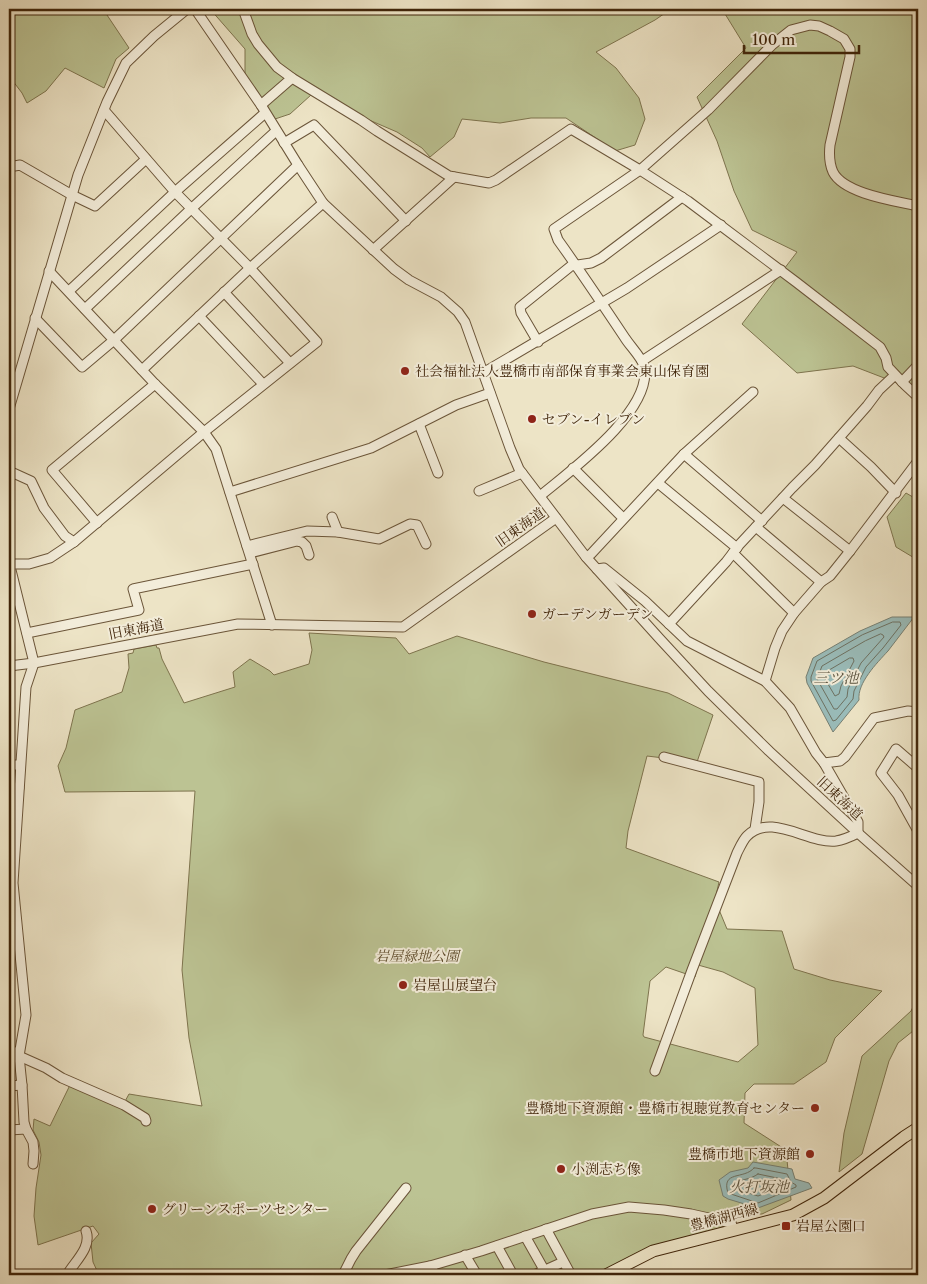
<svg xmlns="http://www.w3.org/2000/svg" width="927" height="1284" viewBox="0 0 927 1284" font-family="'Libre Caslon Text','Noto Serif JP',serif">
	<rect width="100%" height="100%" fill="#ede4c6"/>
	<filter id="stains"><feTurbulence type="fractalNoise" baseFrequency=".004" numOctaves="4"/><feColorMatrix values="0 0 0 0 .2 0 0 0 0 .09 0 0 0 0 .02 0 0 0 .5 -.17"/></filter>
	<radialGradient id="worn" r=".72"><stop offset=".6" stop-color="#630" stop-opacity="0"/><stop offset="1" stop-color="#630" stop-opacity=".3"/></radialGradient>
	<g fill="#bcc393" stroke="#7e744e" fill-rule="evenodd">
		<polygon points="9,9 103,9 129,48 116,59 104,88 65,68 46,91 27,103 22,93 9,76"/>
		<polygon points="210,9 671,9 655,20 596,52 616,68 639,98 645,119 635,145 615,151 566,118 531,118 500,123 462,119 454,137 430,157 422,148 397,132 311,95 290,114 275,119 245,77 245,49"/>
		<polygon points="722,9 918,9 918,391 853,366 797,373 742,324 797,252 752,230 734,191 717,141 697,97 746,48"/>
		<polygon points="906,493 918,500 918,558 916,559 896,547 887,517"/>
		<path d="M309 633 396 638 409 654 457 636 544 662 668 693 713 715 697 762 647 756 628 831 626 848 719 882 715 900 727 929 782 931 794 969 830 980 882 991 835 1038 826 1062 794 1084H754L745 1093 744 1123 786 1150 791 1200 762 1214H738L727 1232 653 1251 606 1275H99L93 1262 91 1243 99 1234 93 1226 38 1245 34 1216 36 1188 41 1155 39 1142 33 1130 34 1119 50 1126 70 1085 123 1105 129 1094 202 1106 189 1038 182 970 195 791 65 792 58 766 66 748 75 710 122 692 129 668 128 654 133 653 134 649 156 645 157 648H159L162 659 184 703 235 687 233 672 250 659 270 671 274 675 309 664 312 650ZM698 965 723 972 755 988 758 1045 738 1062 644 1037 643 1035 650 981 666 967 695 977Z"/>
		<polygon points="918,997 918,1027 898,1043 889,1061 862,1154 839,1172 844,1133 862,1056 911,1011"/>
	</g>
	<g fill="#9abdbb" stroke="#768074">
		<path d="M892 617H914C905 628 897 640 888 651 877 663 857 683 859 700L833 732 807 683 806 677 813 658 860 631Z"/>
		<polygon points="753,1162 792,1169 795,1179 809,1183 812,1188 758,1208 728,1199 723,1196 719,1180 730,1172 748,1168"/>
	</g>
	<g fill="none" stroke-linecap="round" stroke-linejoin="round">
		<g stroke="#6d7162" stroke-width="1">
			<polygon points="893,622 900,622 901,625 883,648 866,667 854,691 853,699 836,720 833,721 811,681 811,677 817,661 862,635"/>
			<polygon points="881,634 883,635 884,637 861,663 848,689 847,697 837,709 834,709 817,679 822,666 865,641"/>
			<polygon points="850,658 853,658 854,661 841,686 839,694 835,696 825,679 828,671"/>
			<path d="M754 1168H756L787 1174 791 1182 796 1185V1187L758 1203 728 1193C721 1170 744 1180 754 1168Z"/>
			<path d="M758 1174 782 1179 785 1185 758 1196 733 1188 732 1185C740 1179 750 1180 758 1174Z"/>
		</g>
		<g stroke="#6b5539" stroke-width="11">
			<g id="minor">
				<polyline points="195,9 261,105 298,165 323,203 394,269 409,280 441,297 458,312 465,322 510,448 519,469 586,557 659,638 708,691 769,751 858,833 918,886"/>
				<polyline points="243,9 252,34 258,44 277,67 292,78 361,120 377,131 449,176 489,183 496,180 571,129 640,170 688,201 796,282 880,347 886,358 888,367 905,385 918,397"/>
				<polyline points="261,105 292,78"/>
				<polyline points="284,143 314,125 406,221"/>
				<polyline points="9,167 20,165 72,195 95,206 146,159"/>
				<polyline points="373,250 454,177"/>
				<polyline points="49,271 155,384 204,432 216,449 272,625"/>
				<polyline points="69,291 175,192 265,113"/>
				<polyline points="224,292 290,363"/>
				<polyline points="85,309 191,209 276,131"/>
				<polyline points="199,316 263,384"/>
				<polyline points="35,318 82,367 114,340 298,165"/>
				<polyline points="538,342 521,313 520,307 571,266 591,263 601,258 682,197"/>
				<polyline points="642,361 781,270"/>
				<polyline points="142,370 250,268 323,203"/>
				<polyline points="483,373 627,288 721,225"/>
				<polyline points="902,382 918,365"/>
				<polyline points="9,409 78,175 107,102 126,63 154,36 187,9"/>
				<polyline points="419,424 438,473"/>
				<polyline points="839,438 871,467 896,493"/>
				<polyline points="684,454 762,521"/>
				<polyline points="573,468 623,518"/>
				<polyline points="9,471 31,481 44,508 65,536 74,542 204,432 317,342 250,268 175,192 104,110"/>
				<polyline points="658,483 737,548"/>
				<polyline points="479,491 522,473"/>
				<polyline points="230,492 371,448 456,405 490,393"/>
				<path d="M540 496C570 471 654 410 644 366 642 358 630 346 625 338 603 305 581 272 558 240L554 229 640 170 708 110 772 45 791 30 810 25 819 26 830 31 844 39 850 49V57L830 145C829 154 829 163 833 172 844 194 896 201 918 206"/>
				<polyline points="783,498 850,551"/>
				<polyline points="332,517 338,532"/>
				<polyline points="97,523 52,470 155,384"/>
				<polyline points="756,527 821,582"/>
				<polyline points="247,546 307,531 338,532 379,539 410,524 417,525 426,544"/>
				<polyline points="250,553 297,541 302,542 306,546 309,555"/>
				<polyline points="733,553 794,613"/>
				<polyline points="586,557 591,554 684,454 753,392"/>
				<polyline points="9,562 34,663 26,687 13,883 26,1015 19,1056 22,1085 24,1122 26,1129 33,1142 34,1151 33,1164"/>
				<polyline points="10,564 29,564 50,558 74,542"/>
				<path d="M597 569 604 568 645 601 687 641 765 681 790 708 816 753 824 763 858 822V833C852 836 843 840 836 841 808 844 771 812 747 836 743 840 740 847 737 853L692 970 655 1071"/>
				<polyline points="669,624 726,562 739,545 792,488 815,465 867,406 879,390 895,375"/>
				<polyline points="27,633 139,610 133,589 253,564"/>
				<polyline points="9,666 34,663 238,624 403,627 556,518"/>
				<polyline points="765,681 775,648 782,631 794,613 821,582 830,576 850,551 918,461"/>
				<polyline points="664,757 759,782 759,802 755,829"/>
				<polyline points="824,763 840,761 845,757 874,718 908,711 918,712"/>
				<polyline points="9,765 20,765"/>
				<polyline points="918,768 896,749 881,773 898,795 918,831"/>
				<polyline points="9,788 19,788"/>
				<polyline points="9,1048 19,1056 46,1068 62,1078 124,1105 145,1118 146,1121"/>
				<polyline points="9,1086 22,1085"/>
				<polyline points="9,1130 26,1129"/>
				<polyline points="546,1229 571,1275"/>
				<polyline points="525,1236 547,1275"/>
				<polyline points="497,1246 513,1275"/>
				<polyline points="465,1255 477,1275"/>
				<polyline points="430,1266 436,1275"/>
				<path d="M67 1275C74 1262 92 1248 86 1231"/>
				<polyline points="343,1275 351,1259 356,1251 406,1188"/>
				<polyline points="385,1275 430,1266 481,1251 592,1214 629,1207 664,1210 691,1214 731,1223 734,1230"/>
				<polyline points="534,1275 563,1262"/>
			</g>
		</g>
		<g stroke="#40250a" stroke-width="13">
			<polyline id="major" points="606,1275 653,1251 793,1215 824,1198 904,1137 918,1128"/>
		</g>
		<use href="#minor" stroke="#f3edda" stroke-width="9"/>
		<use href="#major" stroke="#ede4c6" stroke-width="11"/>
	</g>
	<g fill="#8f2418" stroke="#f3edda" stroke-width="2">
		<circle cx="405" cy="371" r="5"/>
		<circle cx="532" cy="419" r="5"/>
		<circle cx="532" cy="614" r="5"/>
		<circle cx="403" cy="985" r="5"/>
		<circle cx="815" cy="1108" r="5"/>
		<circle cx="810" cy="1154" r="5"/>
		<circle cx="561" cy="1169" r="5"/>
		<circle cx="152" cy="1209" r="5"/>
		<rect x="781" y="1221" width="10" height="10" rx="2.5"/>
	</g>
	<g text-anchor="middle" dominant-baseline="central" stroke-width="4" stroke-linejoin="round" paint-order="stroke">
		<g font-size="14" fill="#40250a" stroke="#f3edda" text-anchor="start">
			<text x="415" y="371">社会福祉法人豊橋市南部保育事業会東山保育園</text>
			<text x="542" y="419">セブン-イレブン</text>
			<text x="542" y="614">ガーデンガーデン</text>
			<text x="413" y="985">岩屋山展望台</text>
			<text x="805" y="1108" text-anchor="end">豊橋地下資源館・豊橋市視聴覚教育センター</text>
			<text x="800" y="1154" text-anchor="end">豊橋市地下資源館</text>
			<text x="571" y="1169">小渕志ち像</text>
			<text x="162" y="1209">グリーンスポーツセンター</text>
			<text x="796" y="1226">岩屋公園口</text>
		</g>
		<g font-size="14" fill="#40250a" stroke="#f3edda">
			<text transform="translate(520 527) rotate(-35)">旧東海道</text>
			<text transform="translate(136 629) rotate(-11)">旧東海道</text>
			<text transform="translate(840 798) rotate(43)">旧東海道</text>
			<text transform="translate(724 1217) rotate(-15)">豊橋湖西線</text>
		</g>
		<g font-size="14" font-style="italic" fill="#5f4c2c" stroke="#f3edda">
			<text x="417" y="956">岩屋緑地公園</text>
		</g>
		<g font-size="15" font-style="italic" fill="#5b533f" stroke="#f3edda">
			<text x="836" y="677">三ツ池</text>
			<text x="759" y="1186">火打坂池</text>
		</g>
	</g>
	<rect width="927" height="1284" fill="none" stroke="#ede4c6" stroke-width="30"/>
	<rect x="10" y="10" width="907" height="1264" fill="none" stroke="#40250a" stroke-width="2.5"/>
	<rect x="15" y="15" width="897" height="1254" fill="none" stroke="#40250a"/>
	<path d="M744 45v8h115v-8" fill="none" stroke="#40250a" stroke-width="2.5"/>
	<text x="752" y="45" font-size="15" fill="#40250a" stroke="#f3edda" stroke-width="4" paint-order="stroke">100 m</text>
	<rect width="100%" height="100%" filter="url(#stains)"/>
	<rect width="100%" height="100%" fill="url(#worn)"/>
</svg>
